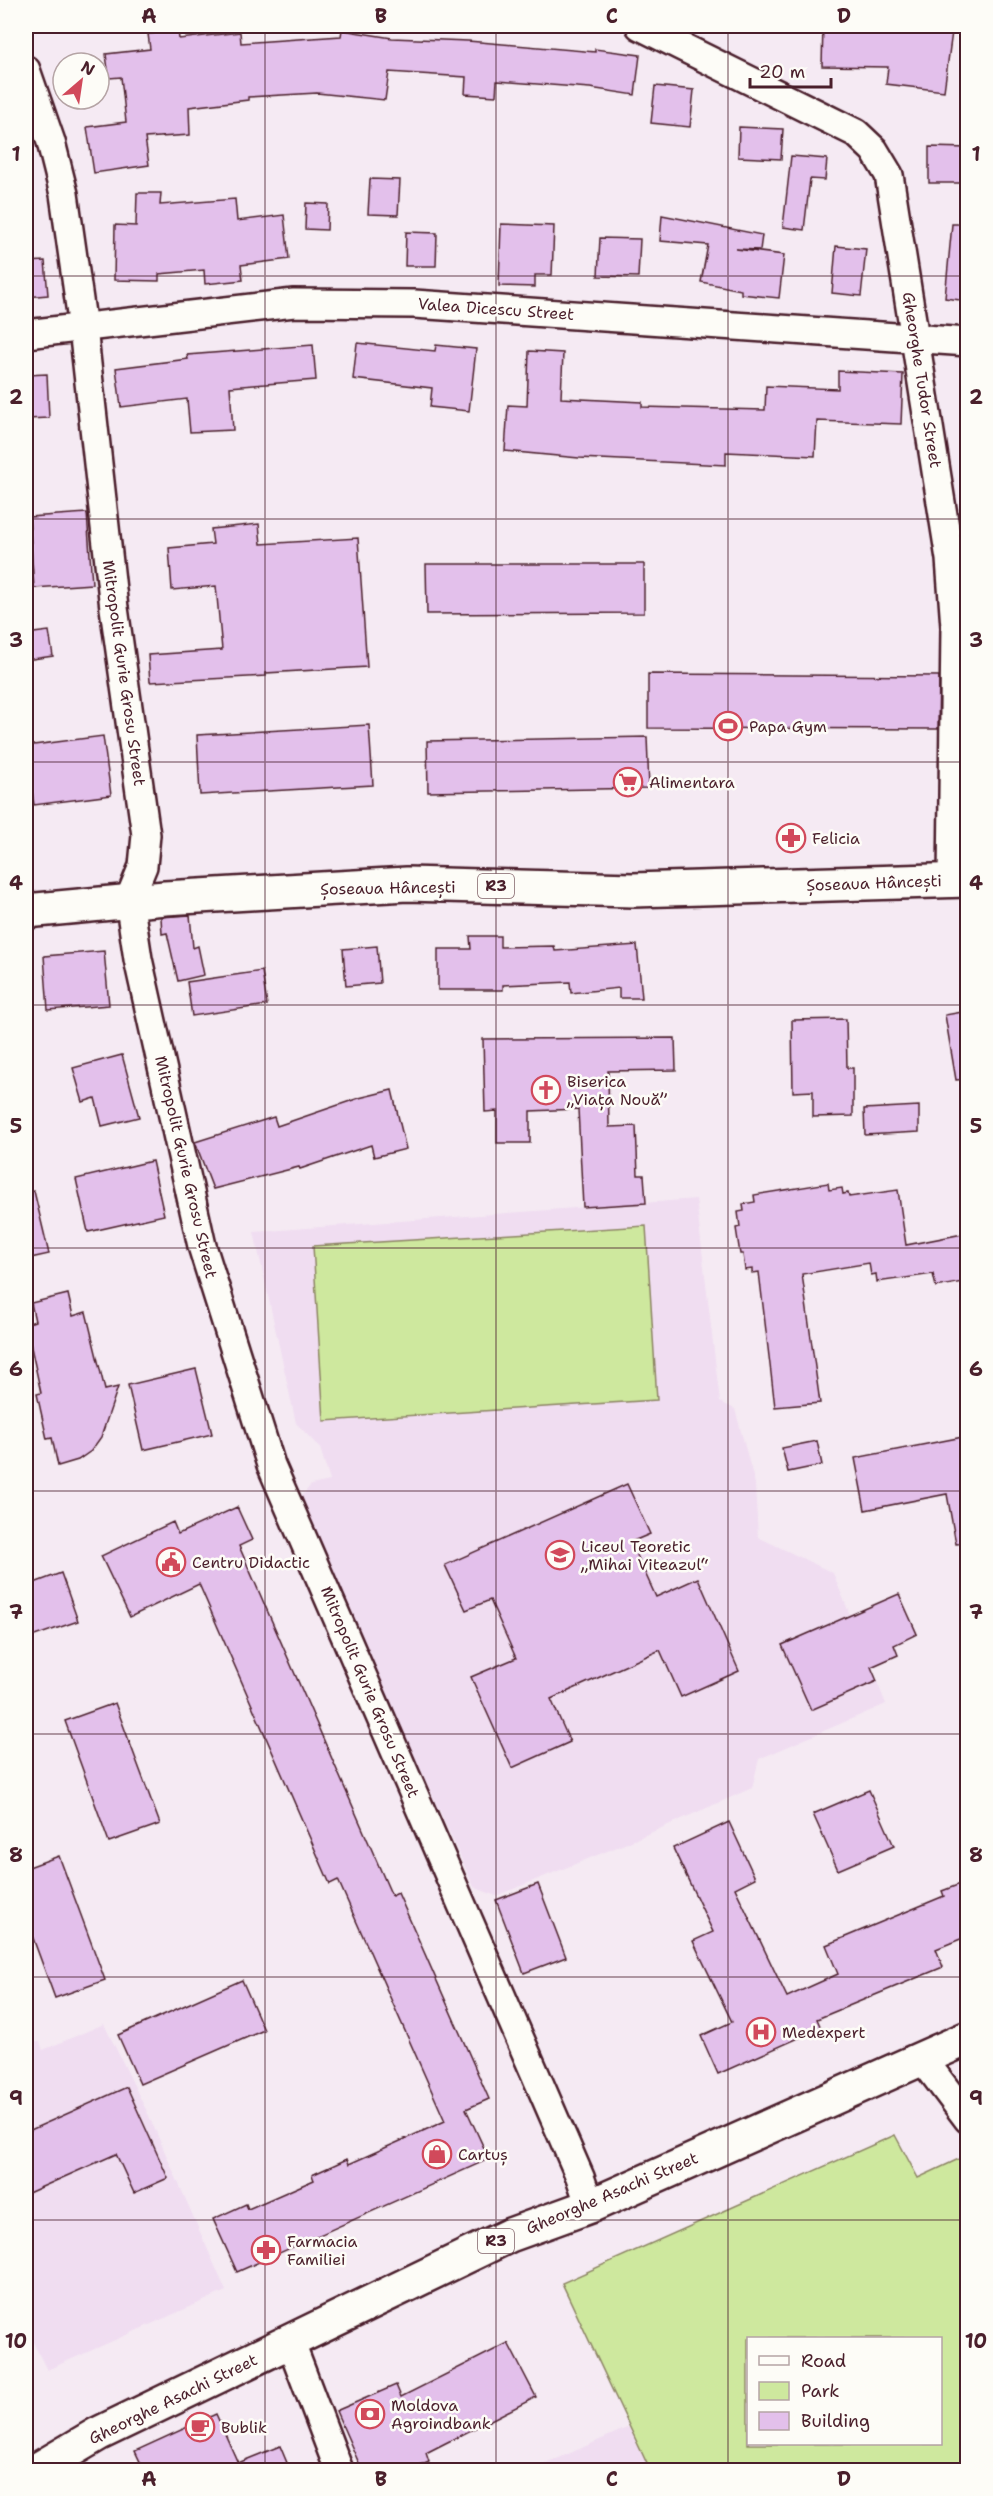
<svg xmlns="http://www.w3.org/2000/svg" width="993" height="2496" viewBox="0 0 993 2496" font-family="'Shantell Sans',sans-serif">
	<rect width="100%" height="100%" fill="#f5eaf3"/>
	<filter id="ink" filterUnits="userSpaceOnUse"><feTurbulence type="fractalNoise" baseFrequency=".0167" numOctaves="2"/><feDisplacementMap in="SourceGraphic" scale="12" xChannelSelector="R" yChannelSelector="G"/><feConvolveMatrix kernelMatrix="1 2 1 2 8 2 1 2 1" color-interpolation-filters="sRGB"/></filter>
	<g filter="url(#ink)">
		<g fill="#f0ddf1">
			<polygon points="696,1199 720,1402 735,1409 755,1484 758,1537 833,1573 886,1704 759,1759 752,1788 627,1843 496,1896 474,1887 301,1505 300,1498 311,1485 330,1481 320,1448 296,1423 254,1232"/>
			<polygon points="104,2024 149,2116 226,2291 47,2370 26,2328 26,2042 40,2042 43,2050"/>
			<polygon points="629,2427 650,2470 532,2470"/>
		</g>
		<g fill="#cee89e" stroke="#8c8464" stroke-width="1.5" fill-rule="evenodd">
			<polygon points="646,1226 657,1400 324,1421 313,1246"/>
			<path d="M895 2135 918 2178 963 2157 967 2164V2470H650L562 2283ZM748 2338H940V2444H748Z"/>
		</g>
		<g fill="#e3c0eb" stroke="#4a1f2b" stroke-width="1.5">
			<polygon points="823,26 903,26 952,32 944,91 886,84 888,67 822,66"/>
			<polygon points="342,30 392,38 468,41 595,52 595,49 640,55 635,95 590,88 497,81 496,96 465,94 466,77 389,72 385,100 317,93 248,97 248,100 189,107 190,135 145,138 149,165 94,173 87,127 126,122 121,77 109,78 106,54 150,49 148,34 178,31 179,39 240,32 241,43 341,36"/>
			<polygon points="655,86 694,90 690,127 651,123"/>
			<polygon points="739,127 783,129 781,159 738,157"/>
			<polygon points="929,147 968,148 968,183 929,183"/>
			<polygon points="791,156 827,159 825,180 810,179 804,230 783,227"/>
			<polygon points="370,179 400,180 398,215 368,214"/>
			<polygon points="137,193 161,193 160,205 235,199 237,221 284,215 289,259 241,265 243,280 205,284 204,270 159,274 159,281 114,280 115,225 136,226"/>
			<polygon points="306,203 328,204 327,230 305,229"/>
			<polygon points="662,215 762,235 760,250 736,249 784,255 779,298 741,294 741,290 701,282 708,245 660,241"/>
			<polygon points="501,224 554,226 552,275 535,275 535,287 499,286"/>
			<polygon points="952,224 968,224 968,301 945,298"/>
			<polygon points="406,232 437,233 436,266 405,266"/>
			<polygon points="600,238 640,239 638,277 598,276"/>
			<polygon points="836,246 866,249 861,296 832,293"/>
			<polygon points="45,261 48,295 26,297 26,262"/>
			<polygon points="357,343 435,351 436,345 476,349 469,411 430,407 432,388 353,379"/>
			<polygon points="313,345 316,380 230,387 233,430 190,432 187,399 121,407 116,368 188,359 187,355"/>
			<polygon points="529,351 563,353 561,398 642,402 642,407 765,410 766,386 838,389 838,371 903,374 901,424 817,421 815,456 726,452 726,465 579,458 505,451 508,405 527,406"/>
			<polygon points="47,374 49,418 26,419 26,375"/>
			<polygon points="87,513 92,584 34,588 29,517"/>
			<polygon points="259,524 261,544 358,538 367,667 266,673 266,676 150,682 148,655 222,650 216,586 172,590 169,548 213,544 211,529"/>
			<polygon points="426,564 644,564 644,613 427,614"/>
			<polygon points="49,631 53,656 26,660 26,634"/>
			<polygon points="648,674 939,676 938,729 648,728"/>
			<polygon points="369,725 373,785 200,795 197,735"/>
			<polygon points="103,736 111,795 34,805 26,746"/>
			<polygon points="647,737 649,788 428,792 427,741"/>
			<polygon points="190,915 193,948 198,946 204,975 178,981 167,933 162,934 161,917"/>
			<polygon points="470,936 500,936 500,947 554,946 555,951 637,945 642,998 619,998 619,988 571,993 570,982 503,985 503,990 438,990 438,949 471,949"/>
			<polygon points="377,946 380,983 346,986 343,949"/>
			<polygon points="104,951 109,1005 48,1010 44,956"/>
			<polygon points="262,971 267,1005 192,1016 187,982"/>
			<polygon points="968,1011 968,1079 956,1080 945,1015"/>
			<polygon points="846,1019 847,1068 853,1068 853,1116 813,1117 813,1091 793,1092 792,1020"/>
			<polygon points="675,1038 676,1070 608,1071 609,1127 636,1126 638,1175 644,1175 646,1203 583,1207 578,1109 530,1111 530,1143 497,1143 497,1111 485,1112 483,1039"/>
			<polygon points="122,1055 139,1117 102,1126 95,1098 83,1102 73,1068"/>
			<polygon points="392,1090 406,1149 374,1157 371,1145 300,1169 299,1167 213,1189 195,1142 274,1117 277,1126 359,1098"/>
			<polygon points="919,1106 919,1132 865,1135 864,1109"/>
			<polygon points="152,1161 164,1215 88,1232 76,1179"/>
			<polygon points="828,1183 829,1190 842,1188 843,1194 848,1193 849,1197 898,1190 906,1245 968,1233 968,1281 936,1287 933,1274 877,1282 876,1274 871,1275 869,1263 802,1274 820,1403 775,1407 759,1272 752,1273 752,1269 745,1270 743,1254 740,1254 736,1228 740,1227 738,1212 744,1211 743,1204 755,1202 754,1195"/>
			<polygon points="34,1191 49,1254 26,1259 26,1192"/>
			<polygon points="68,1294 73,1316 86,1312 105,1390 118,1387 101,1437 91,1451 78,1460 58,1466 52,1438 47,1439 37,1394 41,1393 26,1324 35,1321 31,1303"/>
			<polygon points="196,1369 212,1434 143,1450 128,1385"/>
			<polygon points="968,1436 968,1543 956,1544 947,1494 865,1510 855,1458"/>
			<polygon points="817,1441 822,1465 788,1472 782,1448"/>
			<polygon points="627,1484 650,1534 631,1542 656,1597 698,1578 739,1671 681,1697 660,1650 551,1699 570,1742 512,1768 471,1677 516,1658 490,1600 466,1610 445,1565"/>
			<polygon points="237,1507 252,1540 239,1546 392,1896 398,1893 489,2099 466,2109 489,2159 237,2272 213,2219 246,2204 248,2209 314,2180 312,2175 347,2159 349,2164 445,2121 338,1880 330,1884 199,1584 130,1617 101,1556 173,1522 178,1534"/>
			<polygon points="61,1573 78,1621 26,1639 26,1586"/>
			<polygon points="899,1594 917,1634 894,1645 898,1655 871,1667 877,1681 811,1710 782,1645"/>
			<polygon points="115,1703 160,1824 109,1842 65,1721"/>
			<polygon points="869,1790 894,1846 838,1870 813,1814"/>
			<polygon points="729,1822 755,1878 735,1888 787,1997 838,1974 826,1945 944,1896 942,1891 968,1881 968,1936 936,1949 943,1967 817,2019 821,2028 718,2074 701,2036 732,2022 693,1941 713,1932 673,1848"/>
			<polygon points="59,1856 105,1980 55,1998 26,1919 26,1868"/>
			<polygon points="538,1884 566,1957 524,1973 496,1900"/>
			<polygon points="242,1980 264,2030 140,2084 118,2035"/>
			<polygon points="127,2087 168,2178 134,2193 116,2154 26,2194 26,2132"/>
			<polygon points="508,2343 536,2397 426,2453 429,2462 410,2470 362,2470 336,2411 396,2385 401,2397"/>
			<polygon points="216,2414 238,2463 280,2446 290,2470 144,2470 135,2451"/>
		</g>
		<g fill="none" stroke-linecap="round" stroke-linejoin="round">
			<g stroke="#4a1f2b" stroke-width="32">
				<g id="minor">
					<polyline points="640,26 856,133 874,150 889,175 950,559 955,627 952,880"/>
					<polyline points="26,70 51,142 64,194 83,328 114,608 146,835 143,866 129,900 138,959 202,1246 271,1465 580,2177 590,2206"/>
					<polyline points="26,334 294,303 414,304 968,342"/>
					<polyline points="922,2058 968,2119"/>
					<polyline points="290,2341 339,2470"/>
				</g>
			</g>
			<g stroke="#4a1f2b" stroke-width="38">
				<g id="primary">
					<polyline points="26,911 165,898 407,884 633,890 968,880"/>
					<polyline points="37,2470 98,2434 510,2235 590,2206 968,2038"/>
				</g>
			</g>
			<use href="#minor" stroke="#fdfcf7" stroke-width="27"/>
			<use href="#primary" stroke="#fdfcf7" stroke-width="33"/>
		</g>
	</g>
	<path fill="none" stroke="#4a1f2b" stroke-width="1.5" stroke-opacity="0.55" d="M265 26V2470M496 26V2470M728 26V2470M26 276H968M26 519H968M26 762H968M26 1005H968M26 1248H968M26 1491H968M26 1734H968M26 1977H968M26 2220H968"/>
	<defs>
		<g id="stadium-ring" transform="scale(1.5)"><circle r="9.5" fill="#fdfcf7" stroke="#d1495b" stroke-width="1.5"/><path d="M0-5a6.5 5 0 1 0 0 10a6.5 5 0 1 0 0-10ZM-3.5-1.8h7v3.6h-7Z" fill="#d1495b"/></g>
		<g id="supermarket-ring" transform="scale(1.5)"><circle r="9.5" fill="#fdfcf7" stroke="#d1495b" stroke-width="1.5"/><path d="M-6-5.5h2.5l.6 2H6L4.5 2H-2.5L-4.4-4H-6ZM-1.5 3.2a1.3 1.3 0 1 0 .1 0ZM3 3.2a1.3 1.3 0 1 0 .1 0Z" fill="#d1495b"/></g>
		<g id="pharmacy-ring" transform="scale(1.5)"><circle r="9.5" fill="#fdfcf7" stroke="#d1495b" stroke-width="1.5"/><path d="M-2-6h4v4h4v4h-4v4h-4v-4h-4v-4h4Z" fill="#d1495b"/></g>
		<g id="church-ring" transform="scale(1.5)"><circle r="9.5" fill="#fdfcf7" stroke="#d1495b" stroke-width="1.5"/><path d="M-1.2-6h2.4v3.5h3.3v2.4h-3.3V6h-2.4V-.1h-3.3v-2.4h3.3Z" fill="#d1495b"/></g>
		<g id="school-ring" transform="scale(1.5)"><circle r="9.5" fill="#fdfcf7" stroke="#d1495b" stroke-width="1.5"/><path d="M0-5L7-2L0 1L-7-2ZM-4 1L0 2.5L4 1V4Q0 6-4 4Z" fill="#d1495b"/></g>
		<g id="civic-ring" transform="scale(1.5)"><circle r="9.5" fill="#fdfcf7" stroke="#d1495b" stroke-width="1.5"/><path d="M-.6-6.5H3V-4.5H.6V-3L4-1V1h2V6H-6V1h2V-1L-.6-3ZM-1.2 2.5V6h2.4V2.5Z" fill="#d1495b"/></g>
		<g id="hospital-ring" transform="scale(1.5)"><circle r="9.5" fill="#fdfcf7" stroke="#d1495b" stroke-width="1.5"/><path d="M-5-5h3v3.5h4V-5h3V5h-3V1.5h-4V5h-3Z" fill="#d1495b"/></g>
		<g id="shop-ring" transform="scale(1.5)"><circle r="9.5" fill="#fdfcf7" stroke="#d1495b" stroke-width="1.5"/><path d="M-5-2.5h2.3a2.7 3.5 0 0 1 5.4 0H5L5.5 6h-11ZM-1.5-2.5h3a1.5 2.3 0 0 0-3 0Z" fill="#d1495b"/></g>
		<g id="bank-ring" transform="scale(1.5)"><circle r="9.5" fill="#fdfcf7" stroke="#d1495b" stroke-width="1.5"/><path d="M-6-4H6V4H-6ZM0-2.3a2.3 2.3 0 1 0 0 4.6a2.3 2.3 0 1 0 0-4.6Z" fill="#d1495b"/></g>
		<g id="cafe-ring" transform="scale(1.5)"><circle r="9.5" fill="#fdfcf7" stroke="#d1495b" stroke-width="1.5"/><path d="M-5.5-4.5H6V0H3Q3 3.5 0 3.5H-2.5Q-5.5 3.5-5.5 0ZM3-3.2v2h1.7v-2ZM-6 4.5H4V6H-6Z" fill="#d1495b"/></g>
	</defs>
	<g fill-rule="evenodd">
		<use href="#stadium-ring" x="728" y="726"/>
		<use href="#supermarket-ring" x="628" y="782"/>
		<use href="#pharmacy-ring" x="791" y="838"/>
		<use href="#church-ring" x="546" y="1090"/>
		<use href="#school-ring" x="560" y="1555"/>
		<use href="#civic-ring" x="171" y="1562"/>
		<use href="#hospital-ring" x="761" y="2032"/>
		<use href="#shop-ring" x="437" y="2154"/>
		<use href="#pharmacy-ring" x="266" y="2250"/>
		<use href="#bank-ring" x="370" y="2414"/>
		<use href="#cafe-ring" x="200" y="2427"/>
	</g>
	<g text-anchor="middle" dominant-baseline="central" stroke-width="5" stroke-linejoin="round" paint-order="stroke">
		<g fill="#fdfcf7" stroke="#806168" stroke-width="1.5">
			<rect x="478" y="874" width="36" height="24" rx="4.5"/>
			<rect x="478" y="2229" width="36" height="24" rx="4.5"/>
		</g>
		<g font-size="15" font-weight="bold" fill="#4a1f2b">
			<text x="496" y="886">R3</text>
			<text x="496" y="2241">R3</text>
		</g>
		<g font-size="16" fill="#4a1f2b" stroke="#fdfcf7">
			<text transform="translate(496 309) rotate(4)">Valea Dicescu Street</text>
			<text transform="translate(922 380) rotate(81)">Gheorghe Tudor Street</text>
			<text transform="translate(124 673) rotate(82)">Mitropolit Gurie Grosu Street</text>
			<text transform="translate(874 883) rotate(-2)">Șoseaua Hâncești</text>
			<text transform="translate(388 888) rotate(-1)">Șoseaua Hâncești</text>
			<text transform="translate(186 1167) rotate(77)">Mitropolit Gurie Grosu Street</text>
			<text transform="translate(370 1692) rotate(67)">Mitropolit Gurie Grosu Street</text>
			<text transform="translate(612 2193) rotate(-23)">Gheorghe Asachi Street</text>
			<text transform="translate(173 2399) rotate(-26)">Gheorghe Asachi Street</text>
		</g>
		<g font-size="16" fill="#4a1f2b" stroke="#fdfcf7" text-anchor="start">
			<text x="749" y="726">Papa Gym</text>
			<text x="649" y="782">Alimentara</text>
			<text x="812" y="838">Felicia</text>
			<text x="567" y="1081">Biserica<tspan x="567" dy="18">„Viața Nouă”</tspan></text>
			<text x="581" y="1546">Liceul Teoretic<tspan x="581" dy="18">„Mihai Viteazul“</tspan></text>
			<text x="192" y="1562">Centru Didactic</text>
			<text x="782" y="2032">Medexpert</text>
			<text x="458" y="2154">Cartuș</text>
			<text x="287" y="2241">Farmacia<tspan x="287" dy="18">Familiei</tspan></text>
			<text x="391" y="2405">Moldova<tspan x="391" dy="18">Agroindbank</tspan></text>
			<text x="221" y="2427">Bublik</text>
		</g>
	</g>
	<rect width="993" height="2496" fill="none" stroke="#fdfcf7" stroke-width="66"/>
	<rect x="747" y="2337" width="195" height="108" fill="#fdfcf7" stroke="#b5a4a5" stroke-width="1.5"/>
	<rect x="759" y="2356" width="30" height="9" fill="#fdfcf7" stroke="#b5a4a5" stroke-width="1.5"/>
	<text x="801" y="2367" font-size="18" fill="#4a1f2b">Road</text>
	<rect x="759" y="2382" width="30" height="18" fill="#cee89e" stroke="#b5a4a5" stroke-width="1.5"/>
	<text x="801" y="2397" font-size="18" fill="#4a1f2b">Park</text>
	<rect x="759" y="2412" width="30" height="18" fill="#e3c0eb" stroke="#b5a4a5" stroke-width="1.5"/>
	<text x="801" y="2427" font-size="18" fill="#4a1f2b">Building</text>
	<g transform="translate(81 81) rotate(29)"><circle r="28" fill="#fdfcf7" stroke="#b5a4a5" stroke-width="1.5"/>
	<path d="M0-4.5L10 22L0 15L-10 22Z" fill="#d1495b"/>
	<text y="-9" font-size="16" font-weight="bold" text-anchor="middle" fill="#4a1f2b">N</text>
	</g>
	<path d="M750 78v9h81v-9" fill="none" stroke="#4a1f2b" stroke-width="3"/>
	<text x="759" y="78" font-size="18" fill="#4a1f2b" stroke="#fdfcf7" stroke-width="4.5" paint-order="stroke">20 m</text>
	<rect x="33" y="33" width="927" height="2430" fill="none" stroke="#4a1f2b" stroke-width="2"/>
	<g font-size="20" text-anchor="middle" font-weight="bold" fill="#4a1f2b">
		<text x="149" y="23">A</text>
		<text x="381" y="23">B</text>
		<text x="612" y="23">C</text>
		<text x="844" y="23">D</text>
		<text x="16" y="161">1</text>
		<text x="976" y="161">1</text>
		<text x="16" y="404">2</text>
		<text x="976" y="404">2</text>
		<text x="16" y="647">3</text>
		<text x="976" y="647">3</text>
		<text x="16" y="890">4</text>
		<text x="976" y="890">4</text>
		<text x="16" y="1133">5</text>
		<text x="976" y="1133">5</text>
		<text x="16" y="1376">6</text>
		<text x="976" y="1376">6</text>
		<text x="16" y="1619">7</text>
		<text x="976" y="1619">7</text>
		<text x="16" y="1862">8</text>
		<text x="976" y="1862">8</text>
		<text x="16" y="2105">9</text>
		<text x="976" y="2105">9</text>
		<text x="16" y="2348">10</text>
		<text x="976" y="2348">10</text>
		<text x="149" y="2486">A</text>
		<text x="381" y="2486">B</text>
		<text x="612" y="2486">C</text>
		<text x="844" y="2486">D</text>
	</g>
</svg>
